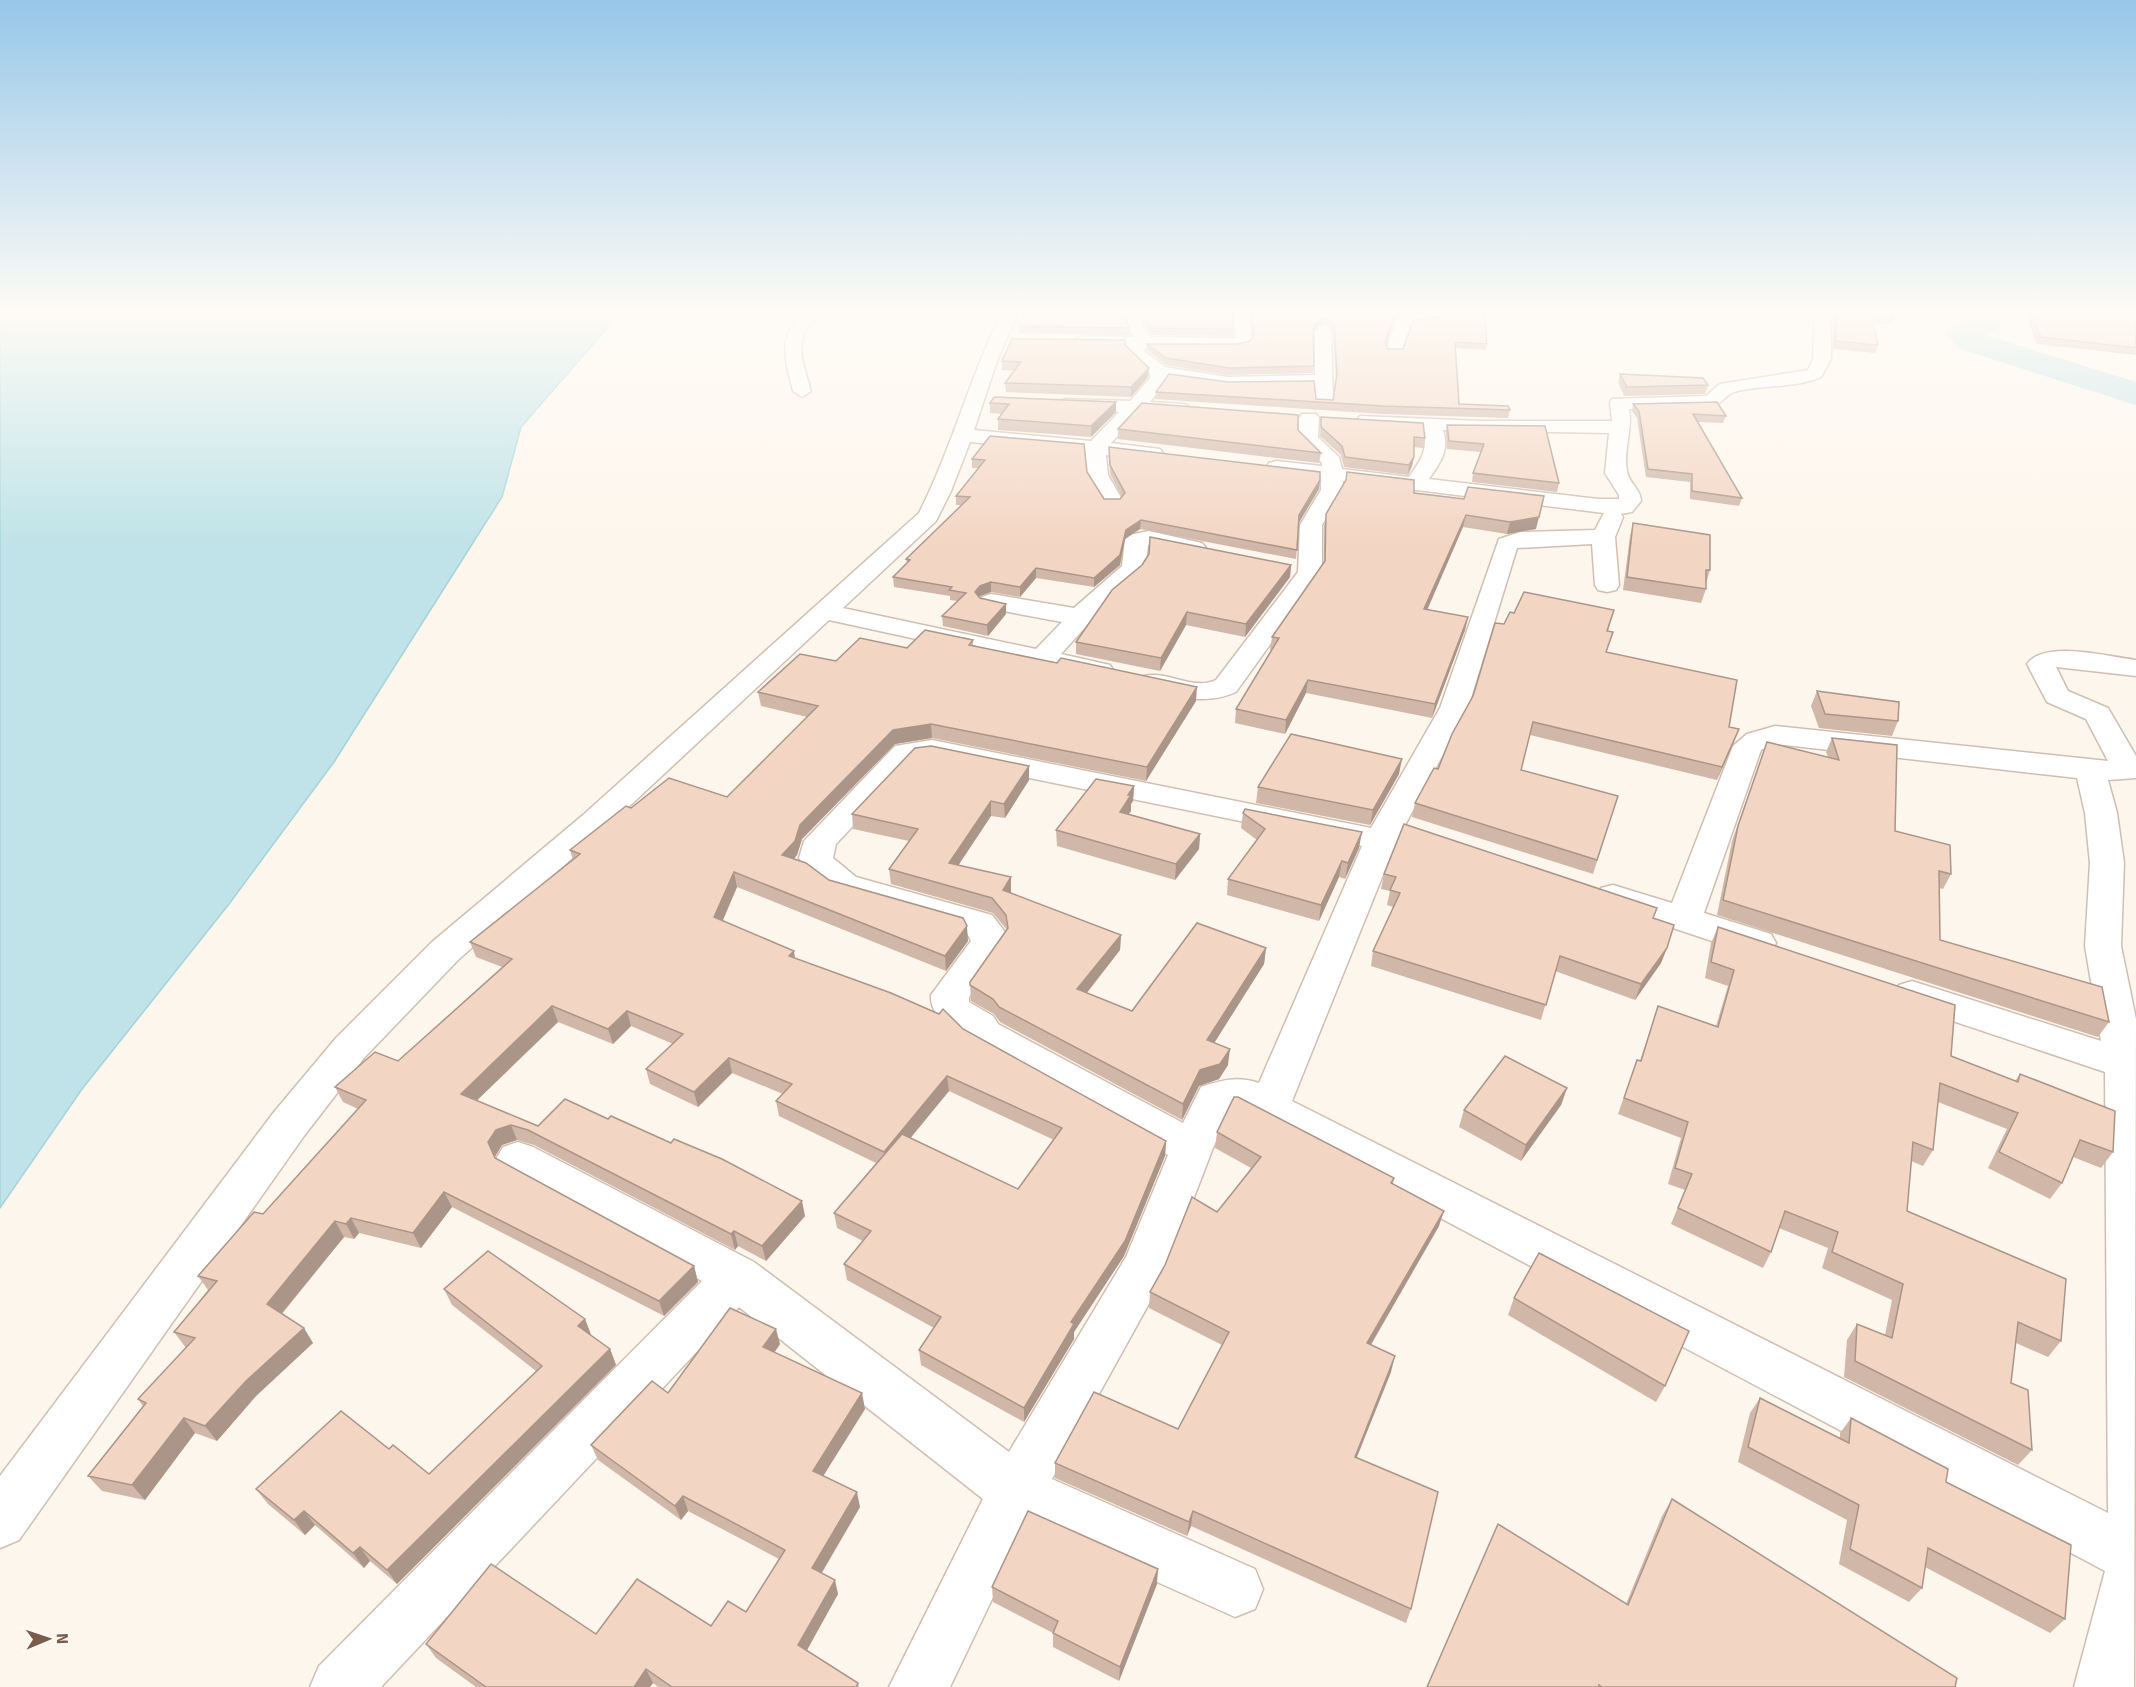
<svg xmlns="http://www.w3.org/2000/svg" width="2136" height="1687" viewBox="0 0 2136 1687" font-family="Signika,sans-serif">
	<rect width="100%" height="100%" fill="#fdf6ec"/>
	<polygon fill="#bfe3e8" stroke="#a5d3da" stroke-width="1.5" points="0,310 609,310 613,321 521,427 502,497 334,762 229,904 82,1089 0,1208"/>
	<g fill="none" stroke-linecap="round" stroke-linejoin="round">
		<polygon fill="#bfe3e8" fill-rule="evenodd" points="1982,310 2015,310 2005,324 1985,335 2136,382 2136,405 1960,349 1945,334 1950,327"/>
		<g stroke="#d1beb0" stroke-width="3">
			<g id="minor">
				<path d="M805 310H822C817 317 810 322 806 329 795 348 806 372 811 391L802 397 793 391C785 357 776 338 805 310Z"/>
				<path d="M1003 310H1019L997 361 974 430 1091 441 1119 412 1071 409 1062 403 1064 399 1130 401 1151 377C1147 364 1134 362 1126 352L1129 347 1081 346 1073 341 1081 336 1134 337 1124 324 1138 310H1156L1141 324 1151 337 1235 338 1234 310H1250L1251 341 1249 345 1237 348 1146 347 1144 351 1165 367 1228 377 1315 375V331L1317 327H1329L1331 331 1333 401 1324 407 1317 405 1315 401V386L1228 387 1168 379 1150 402 1184 404 1194 410 1184 416 1140 413 1111 443 1160 449 1163 453 1160 457 1153 459 1106 455 1108 475 1123 501 1120 506H1104C1092 489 1084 474 1086 453L970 442 951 491 936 521 843 608 1036 649 1062 622 982 607 978 602 982 597 991 594 1074 608 1122 566 1125 540 1129 535 1149 531 1202 543 1206 548 1202 553 1194 555 1148 545 1146 566 1140 576 1108 602 1061 654 1110 665 1114 671 1110 677 1100 679 829 620 605 829 458 960 364 1058 304 1136 19 1540 0 1548V1476L274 1112 336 1038 432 942 583 815 919 513C952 448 970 376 1003 310Z"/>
				<polygon points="1429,310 1445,310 1440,320 1410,326 1401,354 1389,354 1386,350 1397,319 1428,313"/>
				<path d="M1815 310H1831V359L1821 377C1793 389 1762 384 1734 392 1725 395 1721 405 1711 408L1629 409C1633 429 1623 450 1627 471 1628 482 1641 489 1641 501L1632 512 1621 514 1623 517 1615 537 1619 585 1616 590 1607 592 1598 590 1595 585 1592 544 1517 548 1468 708 1397 840 1292 1101 2108 1513 2105 1072 1899 1003 1893 994 1899 985 1912 981 2101 1041 2085 946 2090 863 2085 813 2077 778 1776 744 1761 750 1704 913 1771 934 1776 943 1771 952 1758 955 1745 952 1601 904 1596 896 1601 888 1613 885 1672 903 1733 746 1747 734 1775 726 2108 761 2086 719 2047 702 2027 664C2044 639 2110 657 2136 660V676L2056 667 2068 691 2108 708 2136 756V778L2108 780 2117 813 2124 863 2121 946 2136 1019 2134 1687H2074L2105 1571 1237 1110H1231L1213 1148 1162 1280 1052 1479 1255 1569 1263 1589 1255 1609 1235 1617 1028 1524 950 1687H889L983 1499 739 1307 381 1687H310L319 1666 702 1281 503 1171 496 1159 503 1147 518 1142 533 1147 754 1262 1009 1452 1126 1257 1168 1155 965 1042C955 1024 930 1020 931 995L971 941 966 931 832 893 811 878 799 858 804 841 895 746 932 740 1371 828 1440 708 1499 539 1520 532 1595 530 1604 513 1343 481V490L1322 525V572L1236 692C1205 706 1175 696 1144 688L1140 682 1144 676C1168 670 1193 691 1216 680L1298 572 1300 525 1321 490V479L1276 473 1269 471 1266 467 1269 463 1276 461 1322 466V463L1298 439 1299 418 1302 414H1316L1319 418 1318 437 1339 457 1342 469 1409 477C1420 461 1430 449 1422 429L1367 426 1360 424 1357 420 1360 416 1482 421H1612L1610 403 1612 399 1706 396 1720 384 1808 370 1813 359ZM1443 430 1609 433 1605 473 1619 495V499H1598L1429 479C1440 463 1450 450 1443 430ZM932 758 1362 846 1259 1083C1237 1076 1222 1080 1201 1087L1183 1123 998 1024 993 1016 969 1002V997L1007 942 1005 932 992 915 856 877 833 858 836 844 915 760Z"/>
			</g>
		</g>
		<use href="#minor" fill="#fff" fill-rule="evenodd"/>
	</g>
	<g fill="#d1b7a8" fill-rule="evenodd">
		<polygon points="1027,310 1134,310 1125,320 1130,328 1129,335 1019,333 1019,326"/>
		<polygon points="1250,310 1423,310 1395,318 1386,344 1388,349 1403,349 1413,321 1487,344 1486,350 1455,348 1459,404 1510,410 1508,418 1382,414 1155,399 1156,392 1333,400 1336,380 1333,331 1324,324 1313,331 1313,373 1228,375 1166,365 1147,350 1147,344 1238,344 1250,341 1253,336"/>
		<polygon points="1833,310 1891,310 1893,318 1890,325 1873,323 1878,345 1875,353 1833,349"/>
		<polygon points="2023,310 2136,310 2136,355 2037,344"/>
		<polygon points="1144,318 1233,329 1233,336 1152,335 1144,324"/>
		<polygon points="1125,340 1125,345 1149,368 1148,377 1131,397 1006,392 1005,383 1015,371 1002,370 1002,361"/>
		<polygon points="1620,374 1708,385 1705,394 1624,396 1618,382"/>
		<polygon points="990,403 1116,412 1091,437 998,430 998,419 1002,414 990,413"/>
		<polygon points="1633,404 1726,416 1723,423 1698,422 1742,498 1739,506 1690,499 1690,482 1646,477 1637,418 1632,411"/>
		<polygon points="1321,417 1425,438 1423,448 1414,447 1414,457 1412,466 1408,475 1344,467 1341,455 1320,436"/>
		<polygon points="1447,425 1559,483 1557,492 1472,482 1473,473 1481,452 1447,449 1446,433"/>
		<polygon points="1118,429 1298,430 1321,453 1319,463 1118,439"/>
		<polygon points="1109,447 1320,480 1319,489 1299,523 1296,559 1140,529 1125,539 1120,565 1094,587 1036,578 1020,597 991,592 980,596 979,597 980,598 1006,604 1006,614 988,636 943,626 942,616 958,601 950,600 950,596 894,587 893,577 907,563 906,559 962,505 956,505 956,496 978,468 972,468 972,459 1087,472 1104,499 1120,499 1122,497 1110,474"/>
		<polygon points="1347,472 1536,529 1507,534 1463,527 1427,609 1468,617 1465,630 1432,718 1306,693 1285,734 1235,723 1236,709 1272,650 1270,650 1272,637 1324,563 1324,526 1326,514 1346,481"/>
		<polygon points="1633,523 1710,570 1706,583 1706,589 1701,603 1623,590 1630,536"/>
		<polygon points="1291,565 1290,577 1245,637 1186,625 1160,671 1076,654 1076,642"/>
		<polygon points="1614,610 1608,631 1607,652 1729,727 1734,742 1717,780 1530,735 1521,770 1618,796 1593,874 1412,817 1415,803 1438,769 1514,613"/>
		<path d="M973 640V645L1196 701 1146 781 932 738 895 744 802 839 797 855 794 859 829 880 968 941 946 971 737 887 722 920 795 958 963 1029 1166 1141 1165 1156 1124 1256 1074 1332V1339L1024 1422 921 1365 919 1350 934 1328 847 1280 844 1264 863 1241 837 1228 834 1213 876 1163 779 1116 776 1101 783 1094 732 1073 698 1107 650 1084 646 1069 673 1044 631 1026 613 1044 558 1022 476 1101 538 1126 805 1216 766 1261 738 1246 735 1250 534 1145 517 1140 502 1145 495 1157V1158L694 1266 698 1282 664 1316 452 1207 421 1248 359 1233 354 1239 344 1237 282 1314 313 1343 256 1396 217 1441 195 1433 145 1500 102 1491 88 1476 143 1406 138 1399 186 1348 174 1332 208 1290 198 1276 263 1214 358 1109 343 1102 335 1087 398 1061 502 967 476 957 470 942 573 860 570 850 631 808 727 797 807 717 761 706 758 692 836 661 907 648ZM949 1091 1054 1140 1018 1189 910 1138Z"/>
		<polygon points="1817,691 1898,721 1892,736 1819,728 1811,706"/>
		<polygon points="1832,738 1895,831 1951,874 1943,889 1939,888 1940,940 2109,1022 2098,1037 1717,915 1732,841 1767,742 1828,757 1826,752"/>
		<polygon points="1399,774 1370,825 1256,803 1258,787"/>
		<polygon points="1029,780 1005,818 991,816 958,865 1011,877 1011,893 1121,935 1120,950 1087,993 1132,1011 1266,948 1264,964 1214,1043 1228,1065 1219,1079 1199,1086 1182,1120 1000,1022 994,1014 971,1001 970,982 1007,930 993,913 891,884 889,869 909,841 853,829 852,814"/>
		<polygon points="1134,786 1133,801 1131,804 1131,811 1129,814 1200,834 1199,849 1175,880 1057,846 1056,830"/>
		<polygon points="1243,813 1359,848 1345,879 1339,877 1319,921 1227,895 1228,879 1257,840 1241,828"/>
		<polygon points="1384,874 1653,918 1667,948 1661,963 1635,1000 1555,971 1541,1020 1371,966 1373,951 1393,907 1387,905 1390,891 1381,889"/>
		<polygon points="1718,927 1951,1056 2015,1081 2020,1074 2113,1152 2101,1168 2073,1157 2062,1183 2050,1199 1988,1168 2007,1129 1938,1102 1933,1150 1923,1166 1911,1161 1907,1211 2061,1341 2048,1357 2016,1343 2011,1383 2032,1450 2018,1465 1844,1377 1847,1340 1857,1324 1885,1335 1892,1300 1822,1268 1828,1248 1779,1228 1771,1252 1763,1268 1671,1224 1685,1190 1668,1184 1681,1138 1618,1114 1637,1060 1640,1061 1658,1006 1716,1026 1728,986 1705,978 1711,943"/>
		<polygon points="1567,1088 1561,1105 1521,1161 1459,1127 1464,1110"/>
		<polygon points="1217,1132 1394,1178 1393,1184 1439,1226 1371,1345 1391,1372 1356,1458 1411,1609 1406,1623 1191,1526 1187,1536 1055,1478 1055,1463 1178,1429 1222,1345 1149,1308 1150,1292 1217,1212 1251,1168 1215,1148"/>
		<polygon points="444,1289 585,1319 591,1335 610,1349 616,1365 397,1584 370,1561 364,1568 315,1525 305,1535 268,1504 256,1489 389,1449 429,1474 536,1371 452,1305"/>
		<polygon points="1514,1298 1665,1386 1656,1402 1508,1315"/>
		<polygon points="780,1344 774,1353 865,1409 823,1476 860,1507 822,1573 838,1594 807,1650 858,1683 859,1687 658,1687 653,1683 650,1687 476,1687 436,1658 426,1644 711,1626 746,1612 779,1559 688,1511 681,1520 598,1460 591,1445 668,1393"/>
		<polygon points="1760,1398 1840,1438 1840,1433 1851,1418 1946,1482 2065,1619 2050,1633 1925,1567 1922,1588 1909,1602 1839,1564 1847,1520 1738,1462 1750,1413"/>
		<polygon points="1672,1499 1955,1687 1427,1687 1626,1604 1662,1516"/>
		<polygon points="1157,1584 1119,1681 1053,1647 1053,1633 993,1602 992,1587"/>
	</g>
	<g fill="#aa9588">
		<polygon points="1128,310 1134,310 1122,322 1123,316"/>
		<polygon points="1401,310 1423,310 1395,318 1384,349 1385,343 1396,312"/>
		<polygon points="1325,318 1324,324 1313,331 1313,325"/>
		<polygon points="1149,368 1148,377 1131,397 1131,387"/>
		<polygon points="1116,402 1116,412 1091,437 1091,426"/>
		<polygon points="1414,457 1412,466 1408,475 1409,465"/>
		<polygon points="1320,480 1319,489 1298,524 1299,515"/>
		<polygon points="1466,515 1463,527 1422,622 1424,609"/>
		<polygon points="1539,517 1536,529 1507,534 1510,522"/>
		<polygon points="1141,520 1140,529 1125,539 1120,565 1094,587 1094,578 1126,530"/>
		<polygon points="1291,565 1290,577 1245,637 1246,624"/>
		<polygon points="1036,568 1036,578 1020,597 1020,587"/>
		<polygon points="991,582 991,592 980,596 976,602 975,592 980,586"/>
		<polygon points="1006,604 1006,614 988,636 987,625"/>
		<polygon points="1187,612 1186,625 1160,671 1161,658"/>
		<polygon points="1468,617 1465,630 1432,718 1435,704"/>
		<polygon points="1308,680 1306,693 1285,734 1286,720"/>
		<polygon points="1197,687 1196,701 1146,781 1147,767"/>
		<polygon points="931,724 932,738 895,744 802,839 797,855 785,870 782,855 800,825 893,730"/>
		<polygon points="1739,729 1734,742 1717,780 1722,767"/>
		<polygon points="1402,759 1399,774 1370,825 1373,810"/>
		<polygon points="1029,766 1029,780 1005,818 1004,804"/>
		<polygon points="1134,786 1133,801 1131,804 1131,811 1119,827 1120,812"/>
		<polygon points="991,801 991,816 950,878 949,863"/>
		<polygon points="1362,832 1359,848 1345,879 1348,863"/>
		<polygon points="1200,834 1199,849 1175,880 1176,864"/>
		<polygon points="1342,861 1339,877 1319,921 1321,905"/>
		<polygon points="734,872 737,887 718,932 714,917"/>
		<polygon points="1011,877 1011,892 1004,905 1003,890"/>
		<polygon points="967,926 968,941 946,971 945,956"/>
		<polygon points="1121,935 1120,950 1077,1005 1077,989"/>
		<polygon points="1266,948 1264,964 1206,1056 1207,1040"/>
		<polygon points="1667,948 1661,963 1635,1000 1641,984"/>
		<polygon points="794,951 796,966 789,956"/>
		<polygon points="552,1006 558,1022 467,1110 461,1094"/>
		<polygon points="627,1011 631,1026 613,1044 608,1029"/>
		<polygon points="1230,1049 1228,1065 1219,1079 1199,1086 1182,1120 1183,1104 1200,1070"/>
		<polygon points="729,1058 732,1073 698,1107 694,1092"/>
		<polygon points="947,1076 949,1091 886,1168 884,1152"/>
		<polygon points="1567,1088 1561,1105 1521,1161 1526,1145"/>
		<polygon points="511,1125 517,1140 502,1145 494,1158 488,1142 496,1130"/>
		<polygon points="1166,1141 1165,1156 1124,1256 1074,1332 1074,1339 1024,1422 1024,1408 1071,1322"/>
		<polygon points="444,1192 452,1207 421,1248 413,1233"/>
		<polygon points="802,1201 805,1216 766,1261 762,1246"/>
		<polygon points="1444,1211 1439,1226 1363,1358 1367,1343"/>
		<polygon points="351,1218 359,1233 354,1239 346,1224"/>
		<polygon points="335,1221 344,1237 277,1319 267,1304"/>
		<polygon points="734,1231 738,1246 735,1250 731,1234"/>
		<polygon points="694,1266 698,1282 664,1316 659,1301"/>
		<polygon points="585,1319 591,1335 584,1341 578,1326"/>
		<polygon points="304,1328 313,1343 256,1396 217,1441 205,1426 246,1381"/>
		<polygon points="776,1329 780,1344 767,1363 763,1347"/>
		<polygon points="610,1349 616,1365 397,1584 387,1570"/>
		<polygon points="1395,1356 1391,1372 1351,1472 1355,1457"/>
		<polygon points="862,1393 865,1409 817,1486 813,1471"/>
		<polygon points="184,1418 195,1433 145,1500 132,1485"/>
		<polygon points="857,1492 860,1507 816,1582 812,1568"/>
		<polygon points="683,1496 688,1511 681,1520 675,1506"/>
		<polygon points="304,1511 315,1525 305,1535 294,1520"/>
		<polygon points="1193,1511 1191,1526 1187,1536 1189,1522"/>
		<polygon points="360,1547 370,1561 364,1568 353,1553"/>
		<polygon points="1158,1569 1157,1584 1119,1681 1120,1667"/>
		<polygon points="835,1580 838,1594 802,1659 798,1645"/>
		<polygon points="646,1669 653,1683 650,1687 634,1687"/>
	</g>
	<g fill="#f3d5c3" stroke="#aa9588" stroke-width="1.5">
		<polygon points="1027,310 1128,310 1123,316 1130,328 1019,326"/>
		<polygon points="1152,310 1233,310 1233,329 1152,328 1144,318"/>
		<polygon points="1251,310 1401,310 1396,312 1385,343 1388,349 1403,349 1413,321 1442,316 1444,310 1484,310 1487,344 1455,342 1459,404 1508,406 1510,410 1383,406 1156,392 1169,374 1228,382 1314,381 1316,399 1333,400 1337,374 1334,324 1325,318 1313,325 1314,366 1229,368 1166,358 1147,344 1238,344 1250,341 1254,334"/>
		<polygon points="1836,310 1891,310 1893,318 1871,315 1878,345 1836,341"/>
		<polygon points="2029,310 2136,310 2136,348 2041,337"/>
		<polygon points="1012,339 1125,340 1125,345 1149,368 1131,387 1005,383 1021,362 1002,361"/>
		<polygon points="1620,374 1703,378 1708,385 1627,387"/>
		<polygon points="994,397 1116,402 1091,426 998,419 1009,404 990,403"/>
		<polygon points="1717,402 1726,416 1693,414 1742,498 1692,491 1692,474 1648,469 1639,411 1633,404"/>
		<polygon points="1142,403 1298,415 1298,430 1321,453 1118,429"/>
		<polygon points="1321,417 1423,423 1425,438 1414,437 1414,457 1409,465 1345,457 1342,446 1321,427"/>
		<polygon points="1447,425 1545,426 1559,483 1473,473 1484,444 1449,441"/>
		<polygon points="990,436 1084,444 1087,472 1104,499 1120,499 1125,493 1110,465 1109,447 1320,472 1320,480 1299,515 1297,550 1141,520 1126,530 1120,555 1094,578 1036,568 1020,587 991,582 980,586 975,592 980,598 1006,604 987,625 942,616 966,593 949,590 952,587 893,577 910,560 906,559 970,497 956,496 985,460 972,459"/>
		<polygon points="1347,472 1414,480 1414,493 1464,499 1468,487 1544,496 1539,517 1510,522 1466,515 1424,609 1468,617 1435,704 1308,680 1286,720 1236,709 1279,638 1272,637 1325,561 1326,514 1346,480"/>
		<polygon points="1633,523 1710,535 1710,570 1706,570 1706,589 1627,577"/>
		<polygon points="1150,537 1291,565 1246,624 1187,612 1161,658 1076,642 1112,590 1142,565 1149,554"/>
		<polygon points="1524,592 1614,610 1607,631 1613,632 1606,652 1737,680 1729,727 1739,729 1722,767 1533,722 1521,770 1618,796 1597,860 1415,803 1434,768 1438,769 1452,734 1473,696 1495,623 1504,624 1510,612 1514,613"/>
		<polygon points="925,630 973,640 969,645 1057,663 1061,658 1197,687 1147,767 931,724 893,730 800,825 795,841 782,855 806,863 829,880 963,918 967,926 945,956 734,872 714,917 794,951 789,956 891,993 939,1014 943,1009 963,1029 1166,1141 1125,1241 1071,1322 1074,1324 1024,1408 919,1350 941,1317 844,1264 871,1231 834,1213 902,1134 1018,1189 1062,1128 947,1076 884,1152 776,1101 792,1084 729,1058 694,1092 646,1069 683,1034 627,1011 608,1029 552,1006 461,1094 538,1126 565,1099 608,1119 611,1116 671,1143 674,1139 722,1159 802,1201 762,1246 734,1231 731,1234 528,1130 511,1125 496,1130 488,1142 495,1158 694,1266 659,1301 444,1192 413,1233 351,1218 346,1224 335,1221 267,1304 304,1328 246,1381 205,1426 184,1418 132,1485 88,1476 146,1403 138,1399 195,1338 174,1332 217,1281 198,1276 254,1212 263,1214 366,1100 335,1087 375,1052 398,1061 512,959 470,942 580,854 570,850 626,806 631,808 669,778 727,797 818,706 758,692 800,654 836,661 860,638 907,648"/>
		<polygon points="1817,691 1899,702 1898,721 1825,714"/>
		<polygon points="1291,734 1402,759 1373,810 1258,787"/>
		<polygon points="1832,738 1897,745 1895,831 1950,845 1951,874 1939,871 1940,940 2102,987 2109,1022 1723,900 1738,826 1767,742 1839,760"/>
		<polygon points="931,746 1029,766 1004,804 991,801 949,863 1011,877 1003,890 1121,935 1077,989 1132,1011 1197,923 1266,948 1207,1040 1230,1049 1220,1064 1200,1070 1183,1104 999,1007 993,999 970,985 970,982 1008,928 1006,915 992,898 889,869 918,829 852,814 915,748"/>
		<polygon points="1096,779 1134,786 1128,795 1131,795 1120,812 1200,834 1176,864 1056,830"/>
		<polygon points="1245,809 1362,832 1348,863 1342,861 1321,905 1228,879 1265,829 1243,813"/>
		<polygon points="1404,824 1657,908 1653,918 1674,925 1667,948 1641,984 1560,956 1546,1005 1373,951 1400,893 1390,890 1396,877 1384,874"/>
		<polygon points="1718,927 1955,1005 1951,1056 2018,1082 2020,1074 2115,1111 2113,1152 2080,1140 2062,1183 1999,1152 2018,1113 1940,1083 1933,1150 1913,1142 1907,1211 2066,1279 2061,1341 2018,1322 2011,1383 2028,1390 2032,1450 1855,1361 1857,1324 1892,1338 1903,1284 1832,1252 1838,1232 1785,1211 1771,1252 1678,1208 1692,1174 1675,1168 1688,1122 1624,1098 1637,1060 1641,1061 1658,1006 1718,1027 1734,970 1711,962"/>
		<polygon points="1505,1056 1567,1088 1526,1145 1464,1110"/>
		<polygon points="1234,1097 1238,1097 1394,1178 1391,1183 1444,1211 1367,1343 1395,1356 1355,1457 1438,1492 1411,1609 1193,1511 1189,1522 1055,1463 1094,1392 1178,1429 1229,1332 1150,1292 1165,1265 1192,1197 1217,1212 1261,1157 1217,1132"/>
		<polygon points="488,1251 585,1319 578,1326 610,1349 387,1570 360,1547 353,1553 304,1511 294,1520 256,1489 341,1411 389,1449 393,1445 429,1474 542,1366 444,1289"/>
		<polygon points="1539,1253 1689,1331 1665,1386 1514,1298"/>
		<polygon points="730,1308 776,1329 763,1347 862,1393 813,1471 857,1492 812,1568 835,1580 798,1645 858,1683 856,1687 672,1687 646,1669 634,1687 486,1687 426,1644 491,1564 596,1634 637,1579 711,1626 728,1601 746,1612 785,1550 683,1496 675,1506 591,1445 652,1381 668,1393"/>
		<polygon points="1760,1398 1849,1443 1851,1418 1948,1469 1946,1482 2071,1545 2065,1619 1928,1548 1922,1588 1850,1549 1859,1505 1748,1447"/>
		<polygon points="1672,1499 1957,1678 1955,1687 1602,1687 1599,1685 1599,1687 1427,1687 1498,1524 1628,1605"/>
		<polygon points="1028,1511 1158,1569 1120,1667 1053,1633 1058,1621 992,1587"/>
	</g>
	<linearGradient id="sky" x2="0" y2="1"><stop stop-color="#97c7e8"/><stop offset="0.57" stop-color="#fefbf6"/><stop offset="1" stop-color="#fefbf6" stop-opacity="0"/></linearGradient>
	<rect width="2136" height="547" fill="url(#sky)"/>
	<g transform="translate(48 1639) rotate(88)" stroke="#fffaf3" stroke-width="4.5" paint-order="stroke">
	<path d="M0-4.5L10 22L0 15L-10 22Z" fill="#7a5c4d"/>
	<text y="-9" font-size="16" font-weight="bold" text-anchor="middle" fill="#7a5c4d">N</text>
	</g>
</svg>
